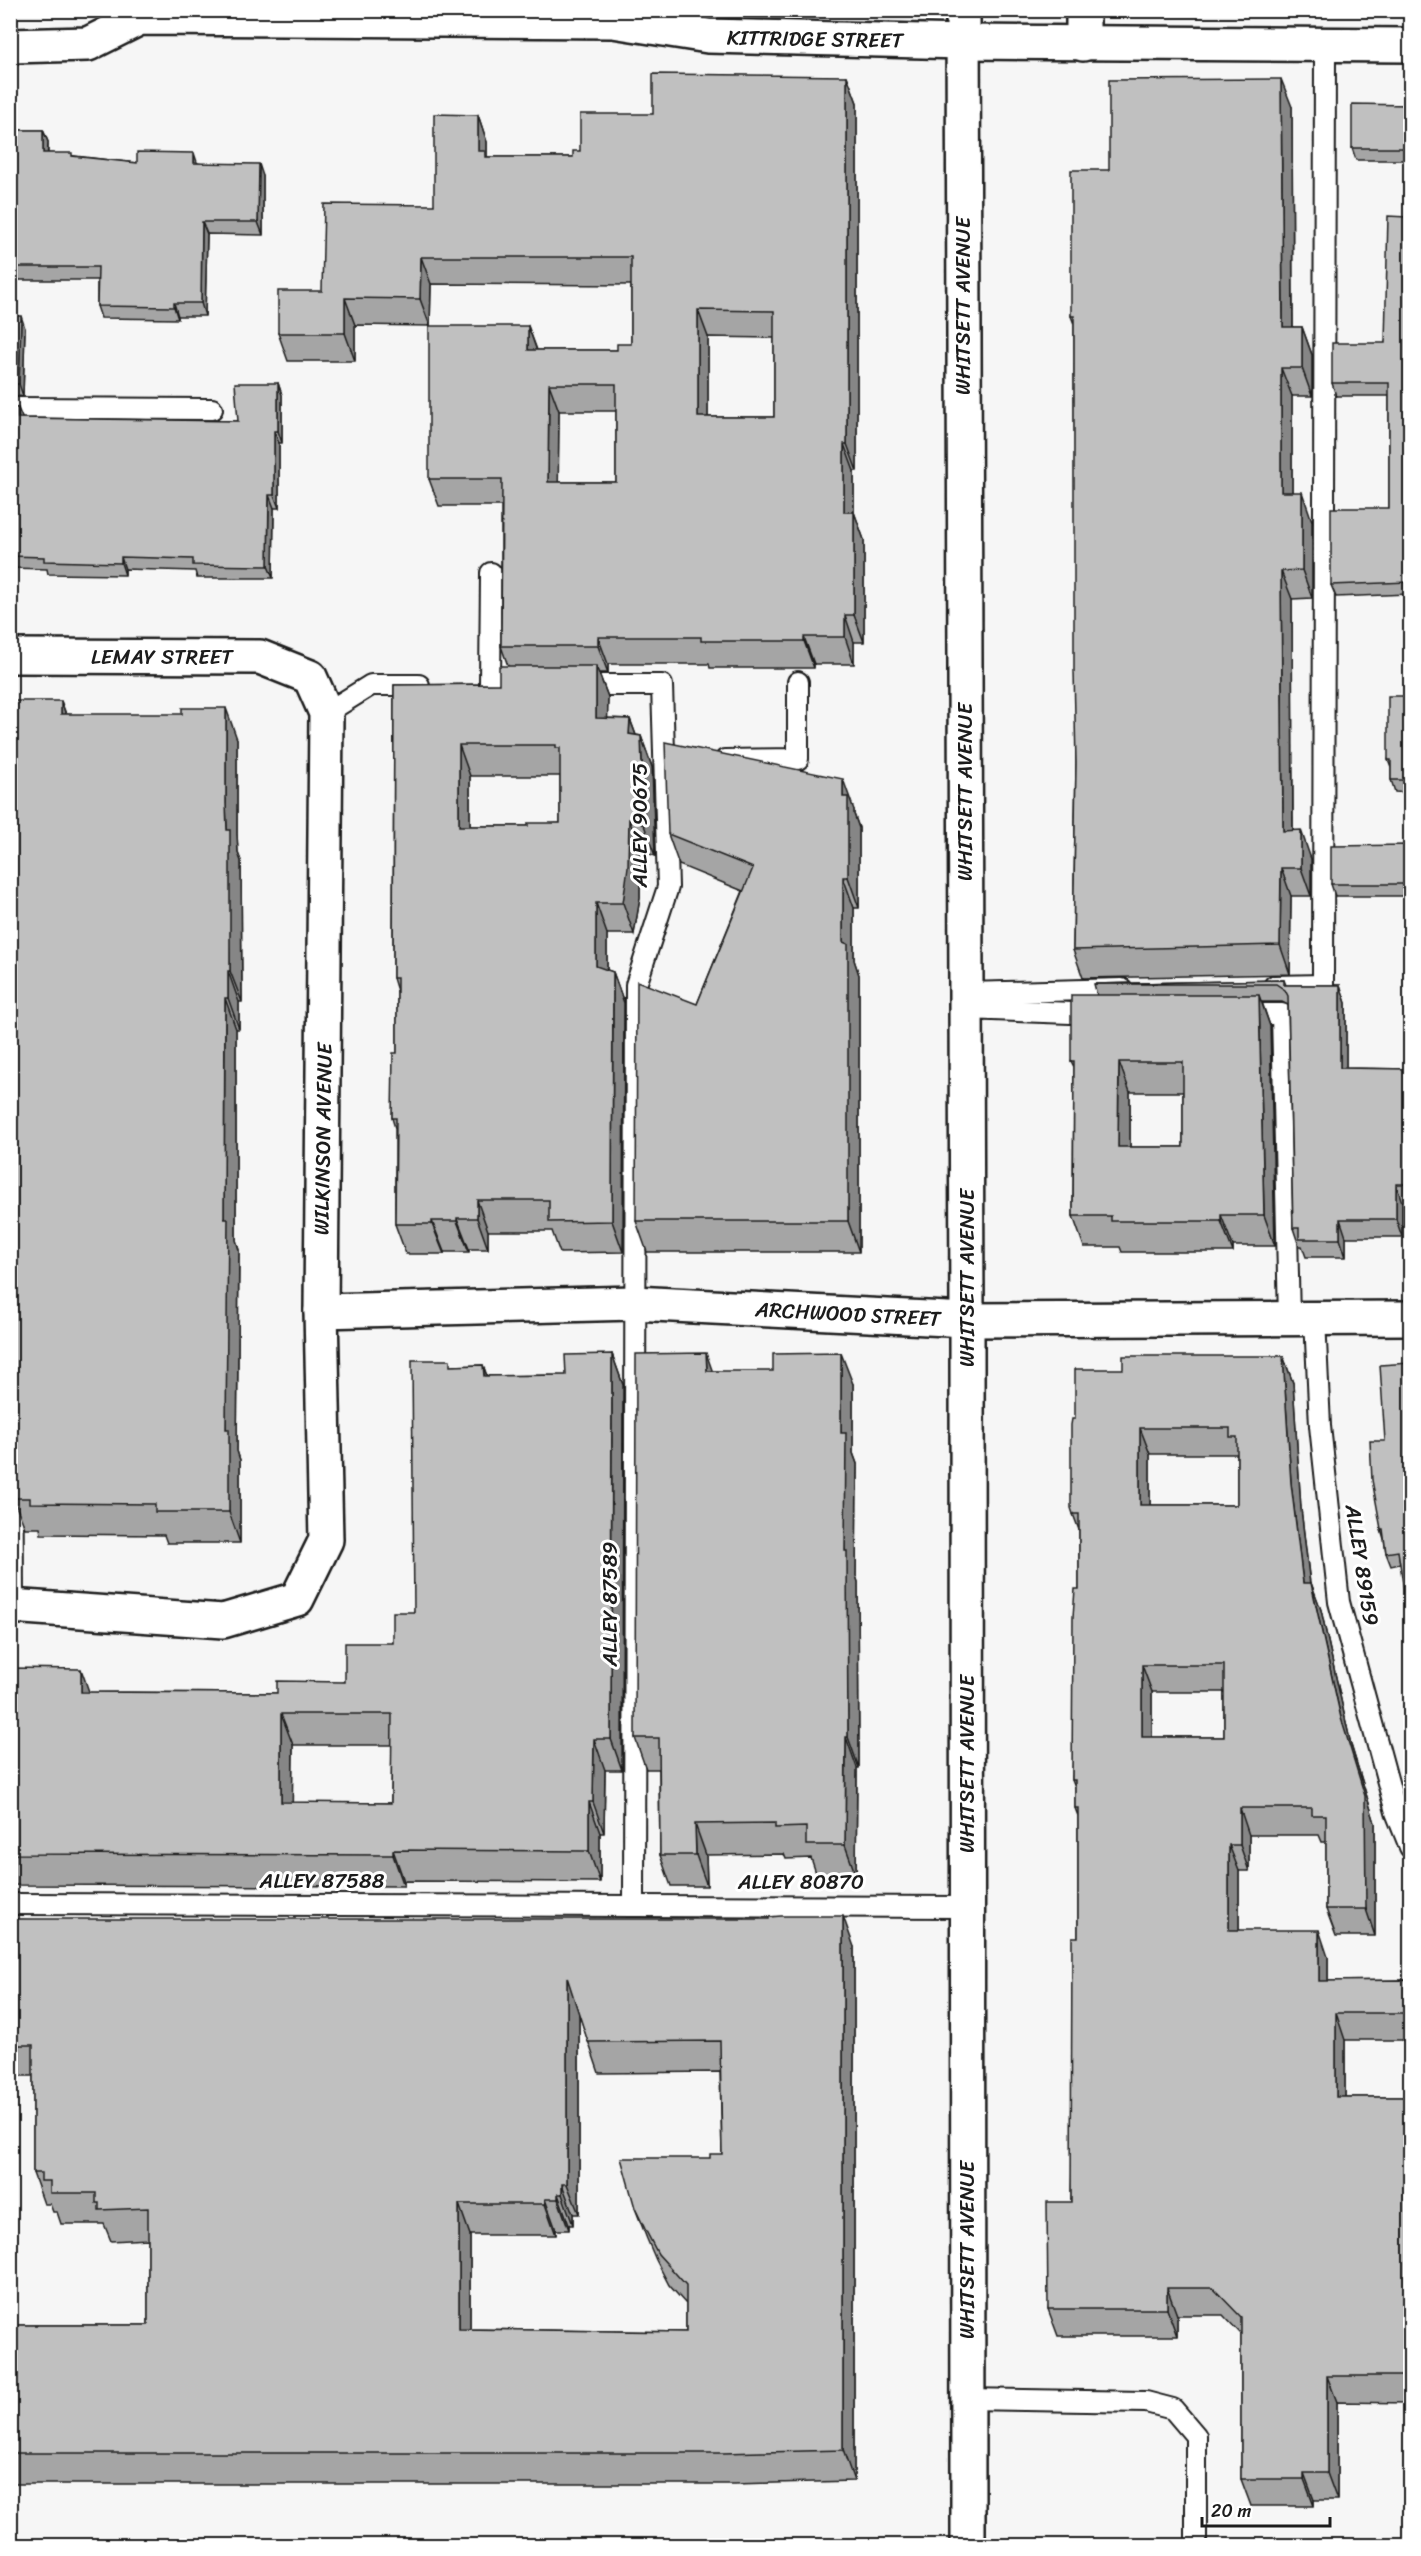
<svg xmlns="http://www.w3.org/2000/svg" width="1421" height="2556" viewBox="0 0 1421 2556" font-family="Sriracha,sans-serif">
	<rect width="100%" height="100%" fill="#f6f6f6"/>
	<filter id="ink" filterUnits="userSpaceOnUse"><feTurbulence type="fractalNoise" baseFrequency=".0167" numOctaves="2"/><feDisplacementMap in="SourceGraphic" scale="12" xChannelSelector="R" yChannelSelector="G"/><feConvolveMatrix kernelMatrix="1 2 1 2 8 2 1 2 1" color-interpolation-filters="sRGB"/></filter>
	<g filter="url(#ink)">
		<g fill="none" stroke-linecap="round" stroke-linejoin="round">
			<g stroke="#1c1c1c" stroke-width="24">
				<g id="lane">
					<polyline points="10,408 212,409"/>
					<polyline points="490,685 491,573"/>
					<polyline points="577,685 662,685 668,887 636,985 634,1906"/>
					<polyline points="326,713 371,685 419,685"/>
					<polyline points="725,760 798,759 798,682"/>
					<polyline points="10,863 13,1606"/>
					<polyline points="1274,986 1323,985 1325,44"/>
					<polyline points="966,993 1122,989"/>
					<polyline points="966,1009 1098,1014"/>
					<polyline points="1241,1014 1282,1014 1289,1319"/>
					<polyline points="1315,1319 1320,1426 1339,1602 1396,1812 1410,1847"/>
					<polyline points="10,1904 967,1907"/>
					<polyline points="967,2399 1146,2402 1173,2409 1196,2436 1196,2546"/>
				</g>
			</g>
			<g stroke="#1c1c1c" stroke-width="38">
				<g id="street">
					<polyline points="1083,44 1083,10"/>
					<polyline points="10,46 88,44 140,18 613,21 708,36 964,42"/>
					<polyline points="10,656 260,657 310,677 326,713 321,1311 326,1540 297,1599 223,1621 10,1606"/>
					<polyline points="321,1311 634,1303 967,1320 1410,1318"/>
				</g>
			</g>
			<g stroke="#1c1c1c" stroke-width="38">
				<g id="secondary">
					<polyline points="963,10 967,1320 968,2546"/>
					<polyline points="964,42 1410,45"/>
				</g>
			</g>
			<use href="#lane" stroke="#fff" stroke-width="20"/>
			<use href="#street" stroke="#fff" stroke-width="33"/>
			<use href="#secondary" stroke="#fff" stroke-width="33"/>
		</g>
		<g fill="#a5a5a5" stroke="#1c1c1c" stroke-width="1.5" fill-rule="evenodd">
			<path d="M847 76 857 103V471H854V512L864 540V642H854V664H814V668H710L709 664H608V673H599L608 697 607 718 630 719 636 735 641 736 652 767 655 856 640 850V898L634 934H607V970L613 972 624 1003 623 1252 560 1253 552 1231H488V1249H469V1252H444V1254H406L395 1224V1128L392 1118 397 1053V991L393 978 394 685 499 684 508 666 501 646V506H439L429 479 528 326 537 350H617L631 344V285L431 284 430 326 355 325V361H288L278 333 322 291 434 205 478 115 487 142V157H573L580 151 653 114ZM708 337 774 338V417H708ZM559 411H616V482H558ZM470 776H560V823L528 826H470Z"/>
			<polygon points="1410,105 1410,793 1395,792 1391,780 1391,768 1388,760 1406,696 1408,594 1336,597 1331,585 1389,508 1389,396 1336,396 1332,383 1385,343 1407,217 1407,160 1356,160 1352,148"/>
			<polygon points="1292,107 1293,327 1302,327 1312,355 1312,396 1292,396 1292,492 1312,521 1312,598 1292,599 1293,830 1311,859 1311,896 1291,896 1290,974 1083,978 1073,950 1076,763 1074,324 1071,316 1109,170"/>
			<polygon points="10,130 43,130 48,142 48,153 137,163 198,163 263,176 263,235 207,234 205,316 178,316 178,319 101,318 97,306 97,280 16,280 12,267 12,224 10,224"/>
			<polygon points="10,316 25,328 23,396 10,397"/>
			<polygon points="278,383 282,395 282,443 279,443 279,508 274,508 273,578 197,578 195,571 125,569 125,575 48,574 47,569 10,568 10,407 22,418 238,421"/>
			<polygon points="61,701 66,714 237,739 237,834 238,853 241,861 242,1002 239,1002 239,1029 236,1029 236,1240 239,1250 237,1451 240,1460 240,1543 167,1543 164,1535 41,1534 40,1528 25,1528 13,1498"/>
			<polygon points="854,810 854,814 859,828 859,908 854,908 854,960 859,975 859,1252 647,1252 636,1221 697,1004 743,891 679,865 668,834"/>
			<polygon points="1410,845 1410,961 1407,951 1408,896 1335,896 1331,884"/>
			<path d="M1284 980 1286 985H1340L1346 1003V1068L1410 1069V1202H1402V1237H1346V1257H1306L1302 1246H1299L1293 1228 1288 1005 1282 1002H1262L1270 1026 1275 1246H1233V1252H1122L1120 1247H1084L1073 1216 1074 1067 1071 1061 1097 995 1094 984ZM1130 1092H1183V1147H1130Z"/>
			<path d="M612 1354 623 1385 622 1770H605L604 1833H600V1882L404 1881V1886L10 1885V1668L90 1692 277 1693 345 1682 393 1643 414 1612 452 1366 483 1365 487 1376 566 1375ZM293 1745H392L391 1803H292Z"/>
			<path d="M1283 1356 1293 1383 1301 1509 1310 1583H1311L1321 1610 1351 1745 1375 1823V1936H1336L1326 1909V1842H1322L1319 1835H1249V1871H1239V1930L1328 1957V1981L1410 1980V2040H1345V2097H1410V2403L1337 2402V2500H1314V2506H1251L1241 2479V2334L1223 2315H1177V2336H1058L1048 2309 1071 2202 1078 1937V1816L1075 1808V1788L1072 1780 1079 1589V1530L1073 1514 1075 1419 1123 1369ZM1150 1454H1237V1505H1150ZM1152 1692H1224V1737H1152Z"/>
			<polygon points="713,1371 853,1384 853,1453 857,1464 856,1576 858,1582 859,1768 857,1768 856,1876 817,1876 811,1858 786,1859 784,1854 706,1855 707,1886 671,1886 660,1855 659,1769 646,1769 635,1738"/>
			<polygon points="1385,1441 1400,1564 1391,1566 1386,1553 1384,1539 1381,1529"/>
			<path d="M10 1919 854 1947V2481L734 2484H10V2325H148V2239L111 2241 104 2224H61L57 2212H53L50 2204H44L33 2173V2076H10ZM579 2014 599 2073 720 2072 722 2154 635 2208 647 2239 656 2260 669 2285 686 2304V2332L470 2329V2235H556V2230H569V2225H573V2214H579Z"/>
		</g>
		<g fill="#868686" stroke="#1c1c1c" stroke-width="1.5">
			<polygon points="847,76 857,103 857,471 847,444"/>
			<polygon points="1281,79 1292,107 1293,355 1283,327"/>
			<polygon points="478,115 487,142 487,159 478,151"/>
			<polygon points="43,130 48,142 47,165 43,153"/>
			<polygon points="194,153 198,165 194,163"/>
			<polygon points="259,164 263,176 263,235 258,222"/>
			<polygon points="202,222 207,234 205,316 201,303"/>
			<polygon points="421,257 431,284 430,326 420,299"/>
			<polygon points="345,298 355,325 355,361 345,333"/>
			<polygon points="174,303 178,316 178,319 174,307"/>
			<polygon points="698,310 708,337 708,444 698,417"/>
			<polygon points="21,316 25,328 23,396 19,384"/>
			<polygon points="528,326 538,354 528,350"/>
			<polygon points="1302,327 1312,355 1312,396 1302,368"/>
			<polygon points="1281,368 1292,396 1292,521 1281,492"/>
			<polygon points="278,383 282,395 282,443 278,431"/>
			<polygon points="549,384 559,411 558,509 548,482"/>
			<polygon points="18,408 23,420 18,418"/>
			<polygon points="274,431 279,443 279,508 274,495"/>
			<polygon points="844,444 854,471 854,540 844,512"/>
			<polygon points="1302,492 1312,521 1312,598 1302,570"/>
			<polygon points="269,495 274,508 273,578 268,566"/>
			<polygon points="854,512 864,540 864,642 854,615"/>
			<polygon points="121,557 125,569 125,575 121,563"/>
			<polygon points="1281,571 1292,599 1293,859 1283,831"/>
			<polygon points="845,615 854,642 854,664 845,637"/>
			<polygon points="598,637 608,664 608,673 598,646"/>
			<polygon points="804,637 814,664 814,668 804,641"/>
			<polygon points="596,666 608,697 607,749 596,718"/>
			<polygon points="61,701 72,732 61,714"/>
			<polygon points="226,708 237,739 237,834 238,853 241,861 242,1002 230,971 227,830 226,803"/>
			<polygon points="630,719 641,749 629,734"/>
			<polygon points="641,736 652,767 655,856 644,825"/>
			<polygon points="459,745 470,776 470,857 459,826"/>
			<polygon points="843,779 854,810 854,814 859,828 859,908 848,877 843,797"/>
			<polygon points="629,819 640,850 640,898 634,934 623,903"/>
			<polygon points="1301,830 1311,859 1311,896 1301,868"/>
			<polygon points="1281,868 1291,896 1290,974 1280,945"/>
			<polygon points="843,877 854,908 854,960 859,975 859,1252 848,1221 843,942"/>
			<polygon points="596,903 607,934 607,997 596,966"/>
			<polygon points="228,971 239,1002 239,1029 228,998"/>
			<polygon points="613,972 624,1003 623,1252 612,1221"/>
			<polygon points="1340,985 1346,1003 1346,1086 1340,1068"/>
			<polygon points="1259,995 1270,1026 1275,1246 1264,1215"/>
			<polygon points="225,998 236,1029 236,1240 239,1250 237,1451 240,1460 240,1543 229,1512 226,1429 224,1219"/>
			<polygon points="1119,1062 1130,1092 1130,1178 1118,1147"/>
			<polygon points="1396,1184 1402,1202 1402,1237 1396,1219"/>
			<polygon points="477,1200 488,1231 488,1249 477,1218"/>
			<polygon points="1221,1215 1233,1246 1233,1252 1221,1221"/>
			<polygon points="457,1218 469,1249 469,1252 457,1221"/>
			<polygon points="1340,1219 1346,1237 1346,1257 1340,1239"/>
			<polygon points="432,1221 444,1252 444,1254 432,1224"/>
			<polygon points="706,1353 717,1384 707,1371"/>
			<polygon points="841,1353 853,1384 853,1453 857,1464 856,1576 858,1582 859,1768 848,1737 845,1551 841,1433"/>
			<polygon points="612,1354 623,1385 622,1770 611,1739"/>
			<polygon points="1283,1356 1293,1383 1301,1509 1313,1610 1303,1583 1291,1483"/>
			<polygon points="483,1365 494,1396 484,1376"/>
			<polygon points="1140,1428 1150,1454 1150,1532 1140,1505"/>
			<polygon points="1311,1583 1321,1610 1351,1745 1375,1823 1375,1936 1366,1909 1341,1718"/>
			<polygon points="1142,1665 1152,1692 1152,1764 1142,1737"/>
			<polygon points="81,1669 92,1700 81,1692"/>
			<polygon points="281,1714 293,1745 292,1833 281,1802"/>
			<polygon points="846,1737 857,1768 856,1876 845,1845"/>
			<polygon points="594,1739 605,1770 604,1833 593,1802"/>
			<polygon points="589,1802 600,1833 600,1882 589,1851"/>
			<polygon points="1240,1808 1249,1835 1249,1871 1240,1845"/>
			<polygon points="695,1824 706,1855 707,1886 696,1855"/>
			<polygon points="1229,1845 1239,1871 1239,1957 1229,1930"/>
			<polygon points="393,1850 404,1881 404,1886 393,1855"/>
			<polygon points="843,1916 854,1947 854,2481 843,2450"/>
			<polygon points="1319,1930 1328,1957 1328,2008 1319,1981"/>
			<polygon points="567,1977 579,2008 579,2214 567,2184"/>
			<polygon points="1336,2013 1345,2040 1345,2124 1336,2097"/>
			<polygon points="562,2184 573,2214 573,2225 562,2194"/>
			<polygon points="558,2194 569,2225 569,2230 558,2199"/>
			<polygon points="545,2199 556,2230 556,2235 545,2204"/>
			<polygon points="459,2204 470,2235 470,2360 459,2329"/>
			<polygon points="1167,2288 1177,2315 1177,2336 1167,2309"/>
			<polygon points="1327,2376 1337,2402 1337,2500 1327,2473"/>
			<polygon points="1304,2473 1314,2500 1314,2506 1304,2479"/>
		</g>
		<g fill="#c0c0c0" stroke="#1c1c1c" stroke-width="1.5" fill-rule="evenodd">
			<path d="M653 74 847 76V444H844V512H854V615H845V637H804V641H701V637H598V646H501L502 479H429V326H528V350H617V344H631V257H421L420 299 345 298V333H278V291H322L324 204 434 205V114L478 115V151H485V157H573V151H580V114H653ZM698 310 774 311V417H698ZM549 384H616V482H548Z"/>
			<polygon points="1281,79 1283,327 1302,327 1302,368 1281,368 1281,492 1302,492 1302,570 1281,571 1283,831 1301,830 1301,868 1281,868 1280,945 1073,950 1076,763 1074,670 1074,316 1071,316 1071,170 1109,170 1109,80"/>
			<polygon points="1352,104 1410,105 1410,780 1391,780 1391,760 1388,760 1388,696 1406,696 1409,582 1331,585 1331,508 1389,508 1389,383 1332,383 1332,343 1385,343 1388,216 1407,217 1407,148 1352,148"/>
			<polygon points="10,130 43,130 43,153 72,153 72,156 137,163 137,152 194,153 194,163 259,164 258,222 202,222 201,303 174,303 174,307 97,306 98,267 12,267 12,212 10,212"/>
			<polygon points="10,316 21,316 19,384 10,384"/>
			<polygon points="235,383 278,383 278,431 274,431 274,495 269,495 268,566 193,565 193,559 121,557 121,563 44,561 44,557 10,556 10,407 18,408 18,418 238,421"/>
			<path d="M499 666H596V718L630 719 629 734 641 736 644 825 629 819 628 867 623 903H596V966L613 972 612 1221 549 1222V1200H477V1218H457V1221H432V1224H395L396 1118H392L393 1053H397V978H393L394 685 499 684ZM459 745H556V748H560V823H528V826H459Z"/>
			<polygon points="10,701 61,701 61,714 182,714 182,708 226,708 226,803 227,830 230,830 230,971 228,971 228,998 225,998 224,1219 228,1219 226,1429 229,1429 229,1512 155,1512 155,1504 30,1503 30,1498 13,1498"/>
			<polygon points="665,742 843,779 843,797 848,797 848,877 843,877 843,942 848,944 848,1221 636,1221 637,981 697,1004 753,868 668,834"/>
			<polygon points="1410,845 1410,951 1407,951 1408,884 1331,884 1331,846"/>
			<polygon points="1284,980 1284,985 1340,985 1340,1068 1410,1069 1410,1184 1396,1184 1396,1219 1340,1219 1340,1239 1299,1239 1299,1228 1293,1228 1288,996 1285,990 1276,984 1094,984"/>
			<path d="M1071 995H1259L1264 1215H1221V1221H1111V1216H1073L1074 1061H1071ZM1119 1062H1183V1147H1118Z"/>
			<polygon points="706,1353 707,1371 773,1371 773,1354 841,1353 841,1433 846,1433 845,1551 847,1551 848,1737 846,1737 845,1845 806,1845 806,1827 775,1828 775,1823 695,1824 696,1855 660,1855 659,1738 635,1738 636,1354"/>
			<path d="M612 1354 611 1739H594L593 1802H589V1851L393 1850V1855L10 1854V1668L81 1669V1692L277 1693V1681L345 1682V1643H393V1612H414L412 1360H450V1366L483 1365 484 1376 566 1375 565 1355ZM281 1714H392L391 1803 281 1802Z"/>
			<path d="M1123 1356H1283L1291 1483 1303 1583H1311L1341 1718 1365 1796 1366 1909H1326V1815H1312V1808H1240V1845H1229V1930H1319V1981L1410 1980V2013H1336V2097H1410V2376H1327V2473H1304V2479H1241V2317L1213 2288H1167V2309H1048L1047 2202H1071L1072 1937H1078V1808H1075V1780H1072L1073 1617 1075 1589H1079V1514H1073L1071 1508V1425L1072 1419H1075V1369H1123ZM1140 1428H1230V1437H1237V1505H1140ZM1142 1665H1224V1737H1142Z"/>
			<polygon points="1410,1363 1410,1629 1398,1551 1386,1553 1383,1529 1381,1529 1372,1480 1370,1441 1385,1441 1380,1365"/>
			<path d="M781 1916H843V2450L723 2453H10V2325H148V2208L99 2210V2203H96V2193H50V2181H41V2173H33V2045H10V1919H769V1917ZM567 1977 588 2042 720 2041 722 2154H710V2158H621L635 2208 645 2229 658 2254 686 2285V2332L459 2329V2204H545V2199H558V2194H562V2184H567Z"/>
		</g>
	</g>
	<g text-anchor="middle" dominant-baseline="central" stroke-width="6" stroke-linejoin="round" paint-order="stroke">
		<g font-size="21" fill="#1c1c1c" stroke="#fff">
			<text transform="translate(815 39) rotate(1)">KITTRIDGE STREET</text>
			<text transform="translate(963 306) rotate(-90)">WHITSETT AVENUE</text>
			<text x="162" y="657">LEMAY STREET</text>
			<text transform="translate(965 792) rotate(-90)">WHITSETT AVENUE</text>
			<text transform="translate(640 825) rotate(-90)">ALLEY 90675</text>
			<text transform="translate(323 1139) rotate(-89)">WILKINSON AVENUE</text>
			<text transform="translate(967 1278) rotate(-90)">WHITSETT AVENUE</text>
			<text transform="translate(848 1314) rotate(3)">ARCHWOOD STREET</text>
			<text transform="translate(1362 1565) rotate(81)">ALLEY 89159</text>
			<text transform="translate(610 1604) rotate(-90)">ALLEY 87589</text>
			<text transform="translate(967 1764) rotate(-90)">WHITSETT AVENUE</text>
			<text x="322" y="1881">ALLEY 87588</text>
			<text x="801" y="1882">ALLEY 80870</text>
			<text transform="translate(967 2250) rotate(-90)">WHITSETT AVENUE</text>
		</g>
	</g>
	<rect width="1421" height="2556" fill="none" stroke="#fff" stroke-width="36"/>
	<rect x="18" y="18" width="1385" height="2520" fill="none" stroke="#1c1c1c" stroke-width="2" filter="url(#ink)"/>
	<path d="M1202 2517v9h128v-9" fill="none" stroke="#1c1c1c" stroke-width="3"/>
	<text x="1211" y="2517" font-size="18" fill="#1c1c1c" stroke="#ffffff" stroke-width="4.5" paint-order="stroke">20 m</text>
</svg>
